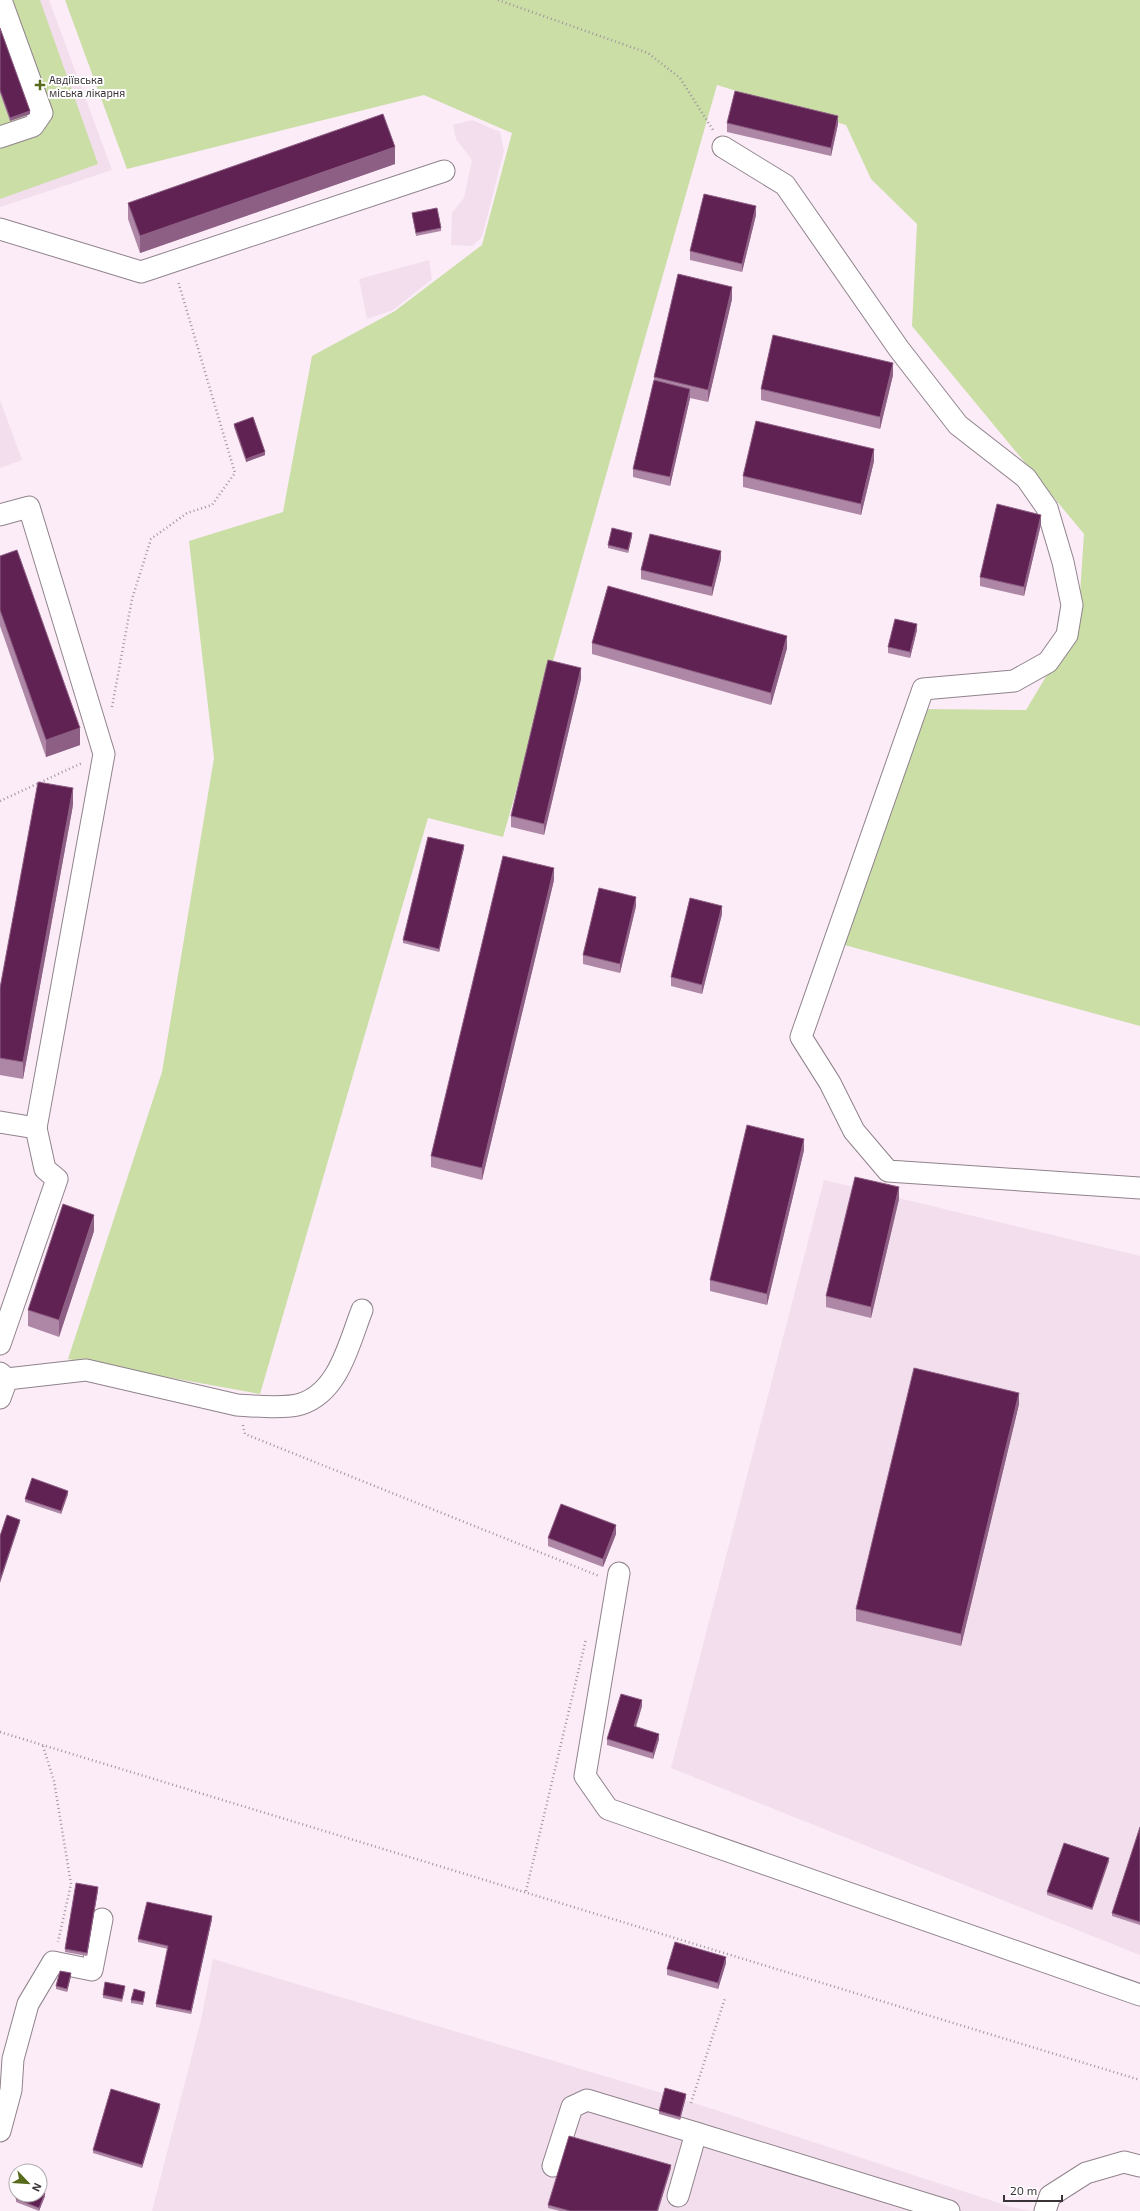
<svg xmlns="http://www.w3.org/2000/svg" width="1140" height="2211" viewBox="0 0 1140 2211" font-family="'Exo 2',sans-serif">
	<rect width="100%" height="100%" fill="#fbecf7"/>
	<g fill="#f3deed">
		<polygon points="0,0 49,0 112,170 0,207"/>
		<polygon points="472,120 500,132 504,151 482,237 472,246 451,245 452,213 464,198 472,160 456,139 453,125"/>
		<polygon points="429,260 432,279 393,310 367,319 359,279"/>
		<polygon points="0,400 22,460 0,468"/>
		<polygon points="824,1180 1140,1256 1140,1955 671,1768"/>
		<polygon points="213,1959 685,2100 1011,2207 1032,2211 152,2211 201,2020"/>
	</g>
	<g fill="#cadea6">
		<polygon points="0,0 40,0 98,164 0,199"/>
		<polygon points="65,0 1140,0 1140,1026 841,944 924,709 1026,710 1078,623 1084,534 912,326 917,224 871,179 846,125 717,85 503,837 428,818 260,1394 68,1359 162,1072 214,758 189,541 283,512 312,356 395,311 482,245 512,133 424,95 127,169"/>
	</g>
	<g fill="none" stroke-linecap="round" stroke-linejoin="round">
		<g stroke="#90838c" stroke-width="23">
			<g id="minor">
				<polyline points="0,137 33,126 42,113 1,0"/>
				<polyline points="723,147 785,185 899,349 958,425 1026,478 1047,508 1063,562 1072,605 1067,635 1048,662 1014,681 923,689 801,1037 830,1083 854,1131 888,1171 1140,1188"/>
				<polyline points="0,229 141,272 444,171"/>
				<polyline points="0,515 29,507 104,754 36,1128 0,1122"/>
				<polyline points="0,1344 57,1179 45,1169 36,1128"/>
				<polyline points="0,1373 7,1379 0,1398"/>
				<path d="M7 1379 86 1370 237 1405C254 1406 285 1409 301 1404 339 1392 349 1343 362 1310"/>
				<polyline points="619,1573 585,1776 608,1809 1140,1995"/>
				<polyline points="0,2131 11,2090 13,2059 28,2004 53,1962 92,1970 102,1919"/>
				<polyline points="553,2166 572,2107 587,2100 696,2133"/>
				<polyline points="678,2196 696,2133 949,2211"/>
				<polyline points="1045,2211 1050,2196 1086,2173 1124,2162 1140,2166"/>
			</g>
		</g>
		<g stroke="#a0959d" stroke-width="2.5" stroke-dasharray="1 3" stroke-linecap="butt">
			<polyline points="498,0 648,53 680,78 713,130"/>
			<polyline points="112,707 132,599 151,539 187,513 212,505 235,473 178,281"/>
			<polyline points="0,801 82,763"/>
			<polyline points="243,1425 245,1434 599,1576"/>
			<polyline points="0,1732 1140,2080"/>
			<polyline points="43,1746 54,1781 71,1884 58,1942"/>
			<polyline points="526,1891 586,1639"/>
			<polyline points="691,2103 725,1998"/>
		</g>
		<use href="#minor" stroke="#fff" stroke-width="21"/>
	</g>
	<g fill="#ad87a5">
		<polygon points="0,28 30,114 10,121 0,93"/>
		<polygon points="727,123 838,124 831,156 727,132"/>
		<polygon points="395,164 140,253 128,219 128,203"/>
		<polygon points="412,213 441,228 441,231 416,236"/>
		<polygon points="756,215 742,272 690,260 690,251"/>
		<polygon points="732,299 708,402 690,398 670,486 633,477 633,469 654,380 654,377"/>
		<polygon points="893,375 880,429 761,400 761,389"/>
		<polygon points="234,424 265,455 246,462 234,427"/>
		<polygon points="874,461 861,515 743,487 743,476"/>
		<polygon points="1041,524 1024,596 980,586 980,577"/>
		<polygon points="632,536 628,553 608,548 608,545"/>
		<polygon points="0,556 80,745 46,757 0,626"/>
		<polygon points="721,559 712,596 641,579 641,570"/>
		<polygon points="917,630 910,658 888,653 888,647"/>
		<polygon points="592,643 787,648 771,705 592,654"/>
		<polygon points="581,679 544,835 511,827 511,816"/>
		<polygon points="73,805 23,1079 0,1075 0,988"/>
		<polygon points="464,848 439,952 403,943 403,940"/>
		<polygon points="554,880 482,1180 431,1167 431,1156"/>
		<polygon points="636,906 620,973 583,964 583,955"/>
		<polygon points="722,914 702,994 671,986 671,977"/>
		<polygon points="804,1150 767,1305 710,1291 710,1280"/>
		<polygon points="899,1199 871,1318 826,1307 826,1296"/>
		<polygon points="94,1231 59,1337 28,1326 28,1310"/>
		<polygon points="1019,1404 961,1646 856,1621 856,1609"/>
		<polygon points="68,1494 61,1514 25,1502 25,1499"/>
		<polygon points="616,1534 603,1567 548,1546 548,1538"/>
		<polygon points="642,1706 636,1727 659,1739 653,1759 607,1745 607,1739"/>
		<polygon points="1140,1827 1140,1925 1112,1916 1112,1913"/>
		<polygon points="1109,1861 1092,1910 1047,1895 1047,1892"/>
		<polygon points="98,1890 87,1956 65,1952 65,1949"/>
		<polygon points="212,1919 191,2014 156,2007 156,2004 168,1949 138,1942 138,1939"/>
		<polygon points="726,1963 718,1989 667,1975 667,1969"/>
		<polygon points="71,1976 67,1992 56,1989 56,1986"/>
		<polygon points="125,1989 122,2002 103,1998 103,1995"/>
		<polygon points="145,1994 143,2005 131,2003 131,2000"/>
		<polygon points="686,2097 680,2120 659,2114 659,2111"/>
		<polygon points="160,2107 142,2168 93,2153 93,2150"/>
		<polygon points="671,2168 658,2211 560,2211 548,2208 548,2205"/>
		<polygon points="45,2196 39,2211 16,2202 16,2199"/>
	</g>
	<g fill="#8e5f84">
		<polygon points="30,111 30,114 10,121 10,118"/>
		<polygon points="838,116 838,124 831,156 831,148"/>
		<polygon points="395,147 395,164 140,253 140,236"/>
		<polygon points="756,206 756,215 742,272 742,264"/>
		<polygon points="732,287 732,299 708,402 708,390"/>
		<polygon points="893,363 893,375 880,429 880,417"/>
		<polygon points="690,389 690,398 670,486 670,477"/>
		<polygon points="874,449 874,461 861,515 861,504"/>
		<polygon points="265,452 265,455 246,462 246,459"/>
		<polygon points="1041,515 1041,524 1024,596 1024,587"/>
		<polygon points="632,533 632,536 628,553 628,550"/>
		<polygon points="721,551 721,559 712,596 712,587"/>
		<polygon points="917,624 917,630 910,658 910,652"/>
		<polygon points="787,636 787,648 771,705 771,693"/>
		<polygon points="581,668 581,679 544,835 544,824"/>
		<polygon points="80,728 80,745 46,757 46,740"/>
		<polygon points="73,788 73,805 23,1079 23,1062"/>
		<polygon points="464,845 464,848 439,952 439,949"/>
		<polygon points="554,868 554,880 482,1180 482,1168"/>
		<polygon points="636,897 636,906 620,973 620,964"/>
		<polygon points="722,906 722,914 702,994 702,985"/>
		<polygon points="804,1139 804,1150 767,1305 767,1294"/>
		<polygon points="899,1187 899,1199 871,1318 871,1307"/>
		<polygon points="94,1215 94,1231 59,1337 59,1320"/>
		<polygon points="1019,1393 1019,1404 961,1646 961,1634"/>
		<polygon points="68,1491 68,1494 61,1514 61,1511"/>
		<polygon points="20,1520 20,1522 0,1583 0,1580"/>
		<polygon points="616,1525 616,1534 603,1567 603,1559"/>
		<polygon points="642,1700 642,1706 634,1732 634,1726"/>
		<polygon points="659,1734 659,1739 653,1759 653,1753"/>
		<polygon points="1109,1858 1109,1861 1092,1910 1092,1908"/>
		<polygon points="98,1887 98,1890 87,1956 87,1953"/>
		<polygon points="212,1916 212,1919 191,2014 191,2011"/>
		<polygon points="726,1957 726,1963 718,1989 718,1983"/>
		<polygon points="71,1973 71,1976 67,1992 67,1989"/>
		<polygon points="686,2094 686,2097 680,2120 680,2117"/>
		<polygon points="160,2104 160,2107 142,2168 142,2165"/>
		<polygon points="671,2165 671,2168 658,2211 657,2211"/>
		<polygon points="45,2193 45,2196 39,2211 39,2208"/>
	</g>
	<g fill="#5f2253" stroke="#8e5f84">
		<polygon points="0,28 30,111 10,118 0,90"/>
		<polygon points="735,91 838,116 831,148 727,123"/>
		<polygon points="383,114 395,147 140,236 128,203"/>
		<polygon points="704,194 756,206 742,264 690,251"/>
		<polygon points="437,208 441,228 416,233 412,213"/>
		<polygon points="678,274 732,287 708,390 654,377"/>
		<polygon points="773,335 893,363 880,417 761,389"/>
		<polygon points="654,380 690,389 670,477 633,469"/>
		<polygon points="253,417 265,452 246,459 234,424"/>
		<polygon points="756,421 874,449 861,504 743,476"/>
		<polygon points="997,504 1041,515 1024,587 980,577"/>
		<polygon points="612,528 632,533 628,550 608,545"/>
		<polygon points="650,534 721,551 712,587 641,570"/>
		<polygon points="17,550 80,728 46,740 0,610 0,556"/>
		<polygon points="608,586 787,636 771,693 592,643"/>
		<polygon points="895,619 917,624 910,652 888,647"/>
		<polygon points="548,660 581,668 544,824 511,816"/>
		<polygon points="38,782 73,788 23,1062 0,1058 0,988"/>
		<polygon points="428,837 464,845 439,949 403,940"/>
		<polygon points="503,856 554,868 482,1168 431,1156"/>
		<polygon points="599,888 636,897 620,964 583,955"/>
		<polygon points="690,898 722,906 702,985 671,977"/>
		<polygon points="747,1125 804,1139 767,1294 710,1280"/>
		<polygon points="855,1177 899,1187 871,1307 826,1296"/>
		<polygon points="63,1204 94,1215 59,1320 28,1310"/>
		<polygon points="914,1368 1019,1393 961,1634 856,1609"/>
		<polygon points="32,1478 68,1491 61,1511 25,1499"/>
		<polygon points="561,1504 616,1525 603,1559 548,1538"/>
		<polygon points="7,1515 20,1520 0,1580 0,1536"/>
		<polygon points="621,1694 642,1700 634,1726 659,1734 653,1753 607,1739"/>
		<polygon points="1140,1827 1140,1922 1112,1913"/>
		<polygon points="1064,1843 1109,1858 1092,1908 1047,1892"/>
		<polygon points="76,1883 98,1887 87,1953 65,1949"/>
		<polygon points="147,1902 212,1916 191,2011 156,2004 168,1946 138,1939"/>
		<polygon points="675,1942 726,1957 718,1983 667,1969"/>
		<polygon points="60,1971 71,1973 67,1989 56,1986"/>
		<polygon points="105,1982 125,1986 122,1999 103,1995"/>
		<polygon points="134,1989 145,1992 143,2002 131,2000"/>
		<polygon points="665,2088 686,2094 680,2117 659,2111"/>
		<polygon points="111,2089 160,2104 142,2165 93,2150"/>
		<polygon points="569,2136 671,2165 657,2211 570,2211 548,2205"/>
		<polygon points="40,2191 45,2193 39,2208 16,2199 17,2195 40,2195"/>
	</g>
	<path fill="#566c1c" stroke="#fff" stroke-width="1.5" d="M38 79h4v4h4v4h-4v4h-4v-4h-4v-4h4z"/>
	<g text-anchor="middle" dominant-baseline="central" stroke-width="4" stroke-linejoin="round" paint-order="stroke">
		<g font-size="11" fill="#393337" stroke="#fff" text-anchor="start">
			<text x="49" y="79">Авдіївська<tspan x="49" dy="13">міська лікарня</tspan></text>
		</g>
	</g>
	<g transform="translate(28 2183) rotate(115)"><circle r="19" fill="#ffffff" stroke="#b0adaf"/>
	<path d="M0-3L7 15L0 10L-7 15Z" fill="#566c1c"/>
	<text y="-6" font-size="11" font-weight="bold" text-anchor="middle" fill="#393337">N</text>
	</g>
	<path d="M1004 2195v6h58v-6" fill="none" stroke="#393337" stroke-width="2"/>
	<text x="1010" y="2195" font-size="12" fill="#393337" stroke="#ffffff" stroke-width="3" paint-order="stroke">20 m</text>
</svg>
